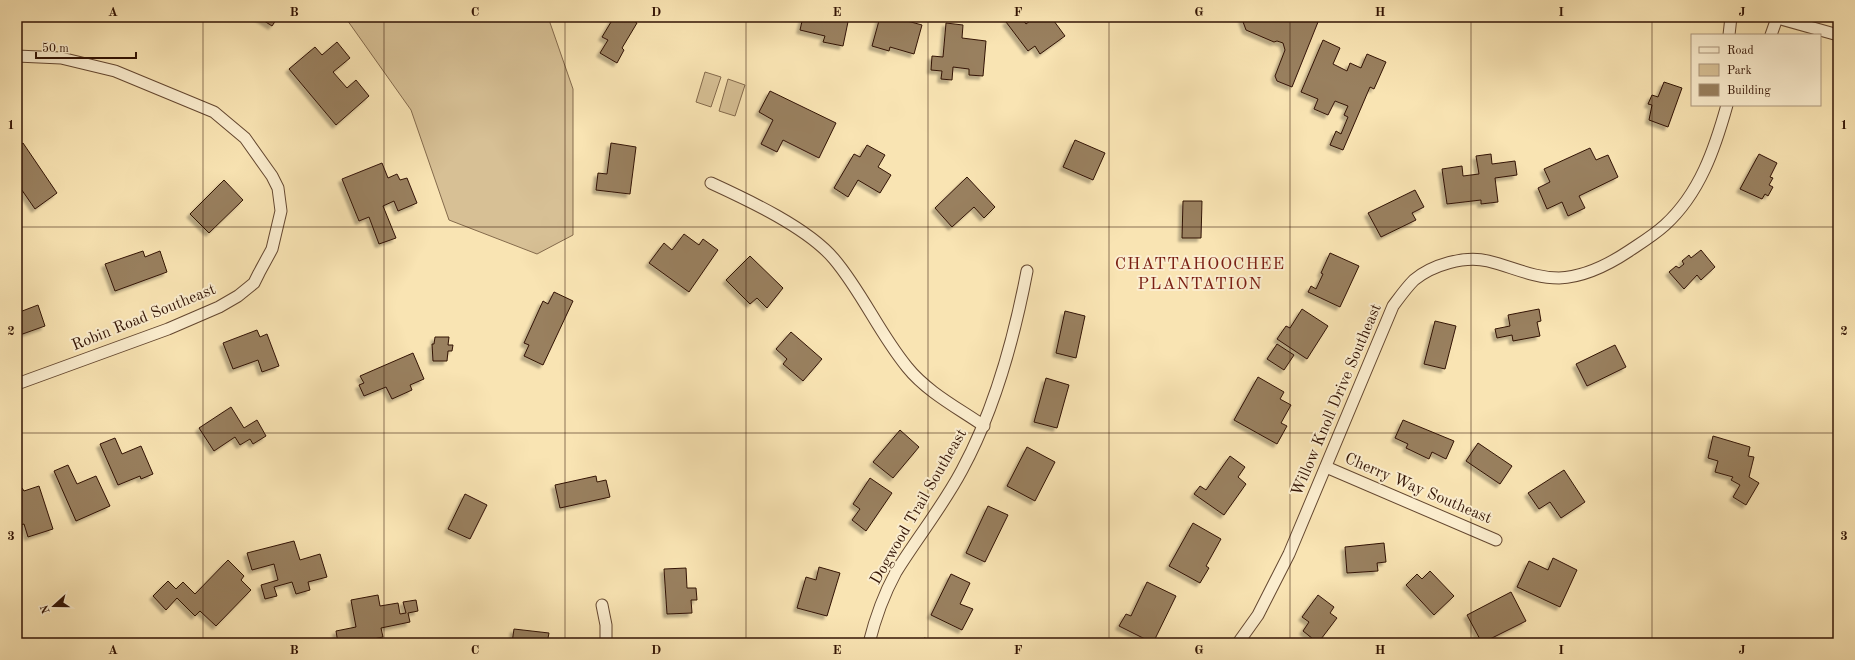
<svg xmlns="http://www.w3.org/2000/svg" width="1855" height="660" viewBox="0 0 1855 660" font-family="'Old Standard TT',serif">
	<defs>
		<filter id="shadow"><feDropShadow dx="-3.5" dy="3.5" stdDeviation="1" flood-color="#0004"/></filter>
	</defs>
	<rect width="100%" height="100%" fill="#f9e4b3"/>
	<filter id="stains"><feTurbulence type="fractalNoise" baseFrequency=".005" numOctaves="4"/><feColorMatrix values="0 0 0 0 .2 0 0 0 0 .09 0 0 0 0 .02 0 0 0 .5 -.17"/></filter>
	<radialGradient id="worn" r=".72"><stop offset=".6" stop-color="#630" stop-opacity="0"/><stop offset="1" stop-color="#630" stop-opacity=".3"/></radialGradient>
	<g fill="#d7c095" stroke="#846a4c">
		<polygon points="345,17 548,17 573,89 573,235 537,254 449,220 411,110"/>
		<polygon points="705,72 721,77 711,107 696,102"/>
		<polygon points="728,79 745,85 735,116 719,111"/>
	</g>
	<g fill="#99805f" stroke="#321304" filter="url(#shadow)">
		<polygon points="258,17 278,17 272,26"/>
		<polygon points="614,17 627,17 637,23 622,48 624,50 617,63 600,53 608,40 602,37"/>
		<polygon points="803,17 849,17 843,46 823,42 825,36 800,30"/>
		<polygon points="880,17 900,17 900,19 922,25 914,54 890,47 889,51 872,46"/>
		<polygon points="1012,17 1021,17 1026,24 1035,17 1051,17 1065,36 1040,54 1035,46 1028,51 1006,22"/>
		<polygon points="1243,17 1320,17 1292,87 1277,81 1275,76 1285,50 1283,43 1277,41 1274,42 1246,30 1242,19"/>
		<polygon points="946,23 963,25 962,38 986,41 983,76 969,75 969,69 953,67 952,80 941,79 942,71 931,70 932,56 943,57"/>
		<polygon points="1323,40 1340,48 1333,64 1347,71 1350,63 1361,68 1367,54 1386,62 1374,89 1370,87 1343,150 1330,145 1336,131 1341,134 1348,117 1344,115 1348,106 1335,101 1328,115 1314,109 1318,99 1301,92"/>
		<polygon points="337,42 350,58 333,72 347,88 356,80 369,96 336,125 289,69 315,47 322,55"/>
		<polygon points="1664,82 1682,88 1668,127 1649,120 1652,105 1648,104 1652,95 1658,97"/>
		<polygon points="770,91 836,123 819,158 783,140 777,152 761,144 773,120 759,112"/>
		<polygon points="1075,140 1105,153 1093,180 1063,167"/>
		<polygon points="23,143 57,193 35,209 17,183 17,147"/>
		<polygon points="611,143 636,147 630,194 596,190 598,173 607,174"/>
		<polygon points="867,145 885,155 878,167 891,175 880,193 858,180 848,197 834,188 854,154 860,157"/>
		<polygon points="1590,148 1596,160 1608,155 1618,177 1579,196 1585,208 1568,216 1562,202 1547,209 1538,188 1550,182 1544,169"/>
		<polygon points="1491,154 1492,164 1515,161 1517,175 1495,178 1498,202 1481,204 1481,200 1447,204 1442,169 1462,166 1463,176 1479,174 1476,156"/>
		<polygon points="1759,154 1777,163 1770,177 1773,178 1769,185 1773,187 1768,196 1765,194 1762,199 1740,189"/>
		<polygon points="382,163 388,178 397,174 400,180 407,178 417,203 398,211 394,201 383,206 396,238 379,244 369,217 359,221 342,179"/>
		<polygon points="967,177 995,207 984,218 974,207 952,227 935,208"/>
		<polygon points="224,180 243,200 209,233 190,214"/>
		<polygon points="1415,190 1424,207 1412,213 1416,220 1381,237 1368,213"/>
		<polygon points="1183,201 1202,201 1201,238 1182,238"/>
		<polygon points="684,234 699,245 703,239 718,250 689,292 649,263 664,243 672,250"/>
		<polygon points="1701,250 1715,267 1701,280 1697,275 1684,289 1669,272 1676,266 1679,268 1684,264 1682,261 1689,255 1691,258"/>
		<polygon points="143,251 145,257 160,251 167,272 115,291 105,264"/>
		<polygon points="1330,253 1359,266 1340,307 1308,292 1311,286 1316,289 1323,274 1321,273"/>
		<polygon points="750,256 783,288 767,308 757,298 750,304 726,280"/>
		<polygon points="554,292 573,301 543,365 524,356 529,345 524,343 543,301 548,304"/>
		<polygon points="38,305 45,326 17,336 17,313"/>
		<polygon points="1302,309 1328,326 1307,359 1277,339 1286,326 1290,328"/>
		<polygon points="1539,309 1541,321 1537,322 1540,336 1513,341 1512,335 1497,338 1495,329 1510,326 1508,315"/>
		<polygon points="1065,311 1085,316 1076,358 1056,353"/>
		<polygon points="1435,321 1456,326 1445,369 1424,364"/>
		<polygon points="257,330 260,337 267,334 279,366 262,372 258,360 233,369 223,343"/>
		<polygon points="791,332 822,359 803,381 783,364 787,359 776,349"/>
		<polygon points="435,337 449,337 448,345 453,345 452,351 448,351 447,361 433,361 432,344 434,344"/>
		<polygon points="1277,344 1294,355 1284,370 1267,359"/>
		<polygon points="1615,345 1626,367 1587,386 1576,364"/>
		<polygon points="413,353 424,379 410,385 412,390 392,399 386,387 364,396 359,385 364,383 360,376"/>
		<polygon points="1258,377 1284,392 1280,399 1291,405 1281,423 1287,426 1277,444 1234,420"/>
		<polygon points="1046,378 1069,385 1057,428 1034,422"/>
		<polygon points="231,407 244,428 257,420 266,436 253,444 250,439 240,445 235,437 214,451 199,428"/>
		<polygon points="1403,420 1454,441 1446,459 1432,452 1429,459 1406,448 1408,444 1395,438"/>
		<polygon points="900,430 919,447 893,478 873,462"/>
		<polygon points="1713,436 1750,447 1748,456 1754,457 1749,477 1759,483 1746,505 1733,497 1740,485 1731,480 1733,477 1715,472 1718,461 1708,458"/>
		<polygon points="115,438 122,454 141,446 153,474 141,479 140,476 118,485 100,444"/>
		<polygon points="1478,443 1512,466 1500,484 1466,461"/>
		<polygon points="1027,447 1055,462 1035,501 1007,486"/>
		<polygon points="1230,456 1245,467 1238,477 1246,484 1224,515 1194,494 1200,486 1206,490"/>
		<polygon points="68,465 77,484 96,476 110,506 76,521 54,471"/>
		<polygon points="1564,470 1585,502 1561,518 1550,502 1539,509 1528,493"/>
		<polygon points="596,476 597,482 606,480 610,497 560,508 555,485"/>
		<polygon points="870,478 892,493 866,531 852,520 860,509 853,504"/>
		<polygon points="39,486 53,529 28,537 24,524 17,526 17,489 22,488 24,491"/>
		<polygon points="465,494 487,505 470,539 448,529"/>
		<polygon points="988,506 1008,515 985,562 966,553"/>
		<polygon points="1193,523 1221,539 1206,566 1209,568 1200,583 1169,566"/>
		<polygon points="294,541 300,560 320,554 327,577 308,582 310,590 296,594 292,582 274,587 277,596 265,599 261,585 278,580 274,564 252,570 247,553"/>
		<polygon points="1384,543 1386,562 1377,563 1378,571 1347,573 1345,547"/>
		<polygon points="1553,558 1577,570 1560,607 1517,587 1529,561 1548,570"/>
		<polygon points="228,560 244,576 241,580 251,590 216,626 200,611 195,616 177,598 166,610 153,596 168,581 176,589 183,582 195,594"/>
		<polygon points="819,567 840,573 827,616 797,608 806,577 816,580"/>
		<polygon points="686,568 687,588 696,588 697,600 691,600 692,613 667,614 664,569"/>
		<polygon points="1430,571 1454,596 1434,615 1406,585 1417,574 1422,579"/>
		<polygon points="951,574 970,583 960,604 973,609 962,630 931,615"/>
		<polygon points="1147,582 1176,596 1153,643 1119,626 1126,614 1131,616"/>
		<polygon points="1511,592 1526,621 1482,643 1467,615"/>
		<polygon points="378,595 380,606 398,603 400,614 406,613 403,602 416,600 418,611 408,613 410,622 381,628 383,637 354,643 338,643 336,631 356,627 351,600"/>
		<polygon points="1318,595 1334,607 1330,613 1337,618 1318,643 1303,631 1309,622 1302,617"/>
		<polygon points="514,629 549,633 547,643 512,643"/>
		<polygon points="924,638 947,643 923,643"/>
	</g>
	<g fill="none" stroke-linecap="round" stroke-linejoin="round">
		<g stroke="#644730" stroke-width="13">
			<g id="street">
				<polyline points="1774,17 1838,35"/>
				<polyline points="1729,35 1731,17"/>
				<polyline points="1771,35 1777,18"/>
				<polyline points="17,56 61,58 115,71 214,112 245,138 272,176 278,188 281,211 272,249 259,273 254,283 238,296 219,307 168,329 17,384"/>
				<path d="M711 183C748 200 808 228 834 259 862 292 879 333 907 367 927 392 958 408 984 426"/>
				<polyline points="1326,467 1496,540"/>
				<polyline points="602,605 606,625 606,643"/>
				<path d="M869 643C875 619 884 594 896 572 917 538 943 506 962 470 995 409 1014 339 1027 271"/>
				<path d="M1238 643 1258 615 1289 554 1393 306C1399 298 1406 288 1414 280 1432 265 1465 255 1488 261 1513 267 1533 278 1559 278 1584 277 1608 265 1629 251 1641 243 1654 235 1665 225 1700 193 1715 148 1727 105"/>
			</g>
		</g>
		<use href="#street" stroke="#fbedce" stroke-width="11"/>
	</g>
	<path fill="none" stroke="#321304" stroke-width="1" stroke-opacity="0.55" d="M203 17V643M384 17V643M565 17V643M746 17V643M928 17V643M1109 17V643M1290 17V643M1471 17V643M1652 17V643M17 227H1838M17 433H1838"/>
	<g text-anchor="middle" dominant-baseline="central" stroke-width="4" stroke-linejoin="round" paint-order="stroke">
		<g font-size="16" fill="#321304" stroke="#fbedce">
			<text transform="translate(144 318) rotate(-22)">Robin Road Southeast</text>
			<text transform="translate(1337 400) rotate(-67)">Willow Knoll Drive Southeast</text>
			<text transform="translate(1418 489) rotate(23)">Cherry Way Southeast</text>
			<text transform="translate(919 507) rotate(-60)">Dogwood Trail Southeast</text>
		</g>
		<g font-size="17" letter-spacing="1" fill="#7a1f14" stroke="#fbedce">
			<text x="1200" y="264">CHATTAHOOCHEE<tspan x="1200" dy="20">PLANTATION</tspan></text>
		</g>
	</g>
	<rect width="1855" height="660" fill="none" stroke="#f9e4b3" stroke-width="44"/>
	<rect x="1691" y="34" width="130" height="72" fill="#fbedce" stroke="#ab967d"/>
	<rect x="1699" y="47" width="20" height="6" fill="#fbedce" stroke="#ab967d"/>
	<text x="1727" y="54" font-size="12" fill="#321304">Road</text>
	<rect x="1699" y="64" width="20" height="12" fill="#d7c095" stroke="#ab967d"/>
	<text x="1727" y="74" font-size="12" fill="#321304">Park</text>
	<rect x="1699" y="84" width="20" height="12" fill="#99805f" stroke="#ab967d"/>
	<text x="1727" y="94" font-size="12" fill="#321304">Building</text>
	<g transform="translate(54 606) rotate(249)" stroke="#fbedce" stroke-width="3" paint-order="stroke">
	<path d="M0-3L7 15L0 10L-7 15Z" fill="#321304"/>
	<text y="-6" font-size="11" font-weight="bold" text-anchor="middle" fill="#321304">N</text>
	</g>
	<path d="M36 52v6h100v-6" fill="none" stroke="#321304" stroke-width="2"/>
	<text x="42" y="52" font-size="12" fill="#321304" stroke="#fbedce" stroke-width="3" paint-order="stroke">50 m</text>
	<rect x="22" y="22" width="1811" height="616" fill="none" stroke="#321304" stroke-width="1.5"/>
	<g font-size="13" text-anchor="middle" font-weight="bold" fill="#321304">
		<text x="113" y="16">A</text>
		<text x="294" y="16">B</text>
		<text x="475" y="16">C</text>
		<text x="656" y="16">D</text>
		<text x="837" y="16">E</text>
		<text x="1018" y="16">F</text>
		<text x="1199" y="16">G</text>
		<text x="1380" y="16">H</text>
		<text x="1561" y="16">I</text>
		<text x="1742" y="16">J</text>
		<text x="11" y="129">1</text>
		<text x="1844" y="129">1</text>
		<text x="11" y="335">2</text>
		<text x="1844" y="335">2</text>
		<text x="11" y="540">3</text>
		<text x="1844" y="540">3</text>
		<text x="113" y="654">A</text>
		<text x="294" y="654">B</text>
		<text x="475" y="654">C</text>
		<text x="656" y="654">D</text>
		<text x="837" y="654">E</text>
		<text x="1018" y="654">F</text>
		<text x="1199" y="654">G</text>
		<text x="1380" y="654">H</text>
		<text x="1561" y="654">I</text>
		<text x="1742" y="654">J</text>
	</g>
	<rect width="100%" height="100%" filter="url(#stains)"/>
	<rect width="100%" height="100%" fill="url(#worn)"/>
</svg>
